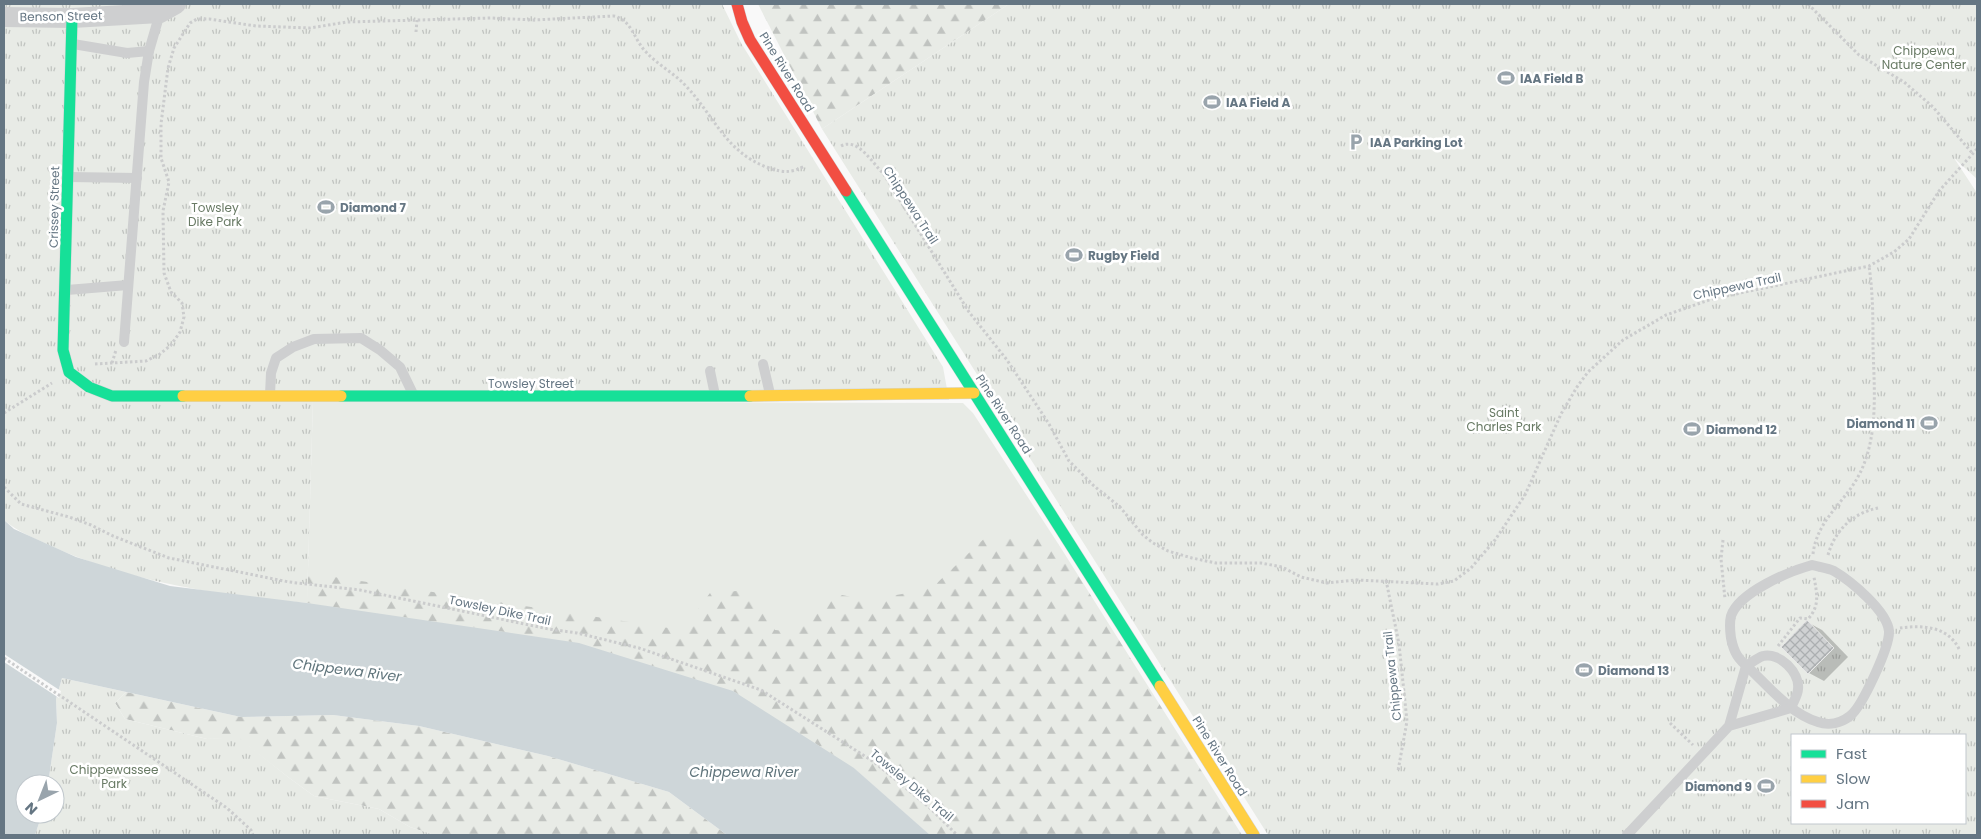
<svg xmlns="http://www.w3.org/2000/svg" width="1981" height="839" viewBox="0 0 1981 839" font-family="Poppins,sans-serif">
	<defs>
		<pattern id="forest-firs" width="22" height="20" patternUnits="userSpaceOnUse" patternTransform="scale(1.25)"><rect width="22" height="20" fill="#e8ebe6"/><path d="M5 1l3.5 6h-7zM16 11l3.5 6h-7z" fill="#c0c3c0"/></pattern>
		<pattern id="park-tufts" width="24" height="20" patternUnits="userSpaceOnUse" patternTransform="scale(1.25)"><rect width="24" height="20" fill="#e8ebe6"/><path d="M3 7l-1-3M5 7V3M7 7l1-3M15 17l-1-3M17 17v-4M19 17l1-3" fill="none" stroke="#c0c3c0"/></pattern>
		<pattern id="building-cross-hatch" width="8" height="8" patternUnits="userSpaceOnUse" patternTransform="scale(1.25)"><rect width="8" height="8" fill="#d0d2d3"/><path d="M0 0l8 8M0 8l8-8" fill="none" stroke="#acafb1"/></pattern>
	</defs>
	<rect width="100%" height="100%" fill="#f9f9f9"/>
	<polygon fill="#e8ebe6" points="313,401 963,403 973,413 1059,545 930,835 854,768 307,603"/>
	<g fill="url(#forest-firs)">
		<polygon points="758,4 1009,4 822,129"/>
		<polygon points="1035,534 1059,545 1242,835 930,835 854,768 733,691 579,643 307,603 308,573 682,630 710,593 737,591 762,606 775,630 797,632 813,608 842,595 867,600 902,594 936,584 988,535"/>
		<polygon points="126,692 241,717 333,715 419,726 548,756 669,792 727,835 434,835 410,827 379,809 314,796 288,777 238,738 207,739 125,719 115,703"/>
	</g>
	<g fill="url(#park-tufts)" fill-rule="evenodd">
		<path d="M4 4H722L741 43 943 367 949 400 313 401 307 603C220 596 130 582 51 546 34 538 18 532 4 520Z"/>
		<path d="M1009 4H1977V179L1954 158 1977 193V835H1268L822 129ZM1792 735H1965V823H1792Z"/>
		<polygon points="62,678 126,692 115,703 125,719 207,739 238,737 288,777 314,796 379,809 410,827 434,835 35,835 42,814 55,814 55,784 48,784 57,723 56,699"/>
	</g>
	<polygon fill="#ced6d9" points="4,520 14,529 76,557 170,586 307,603 579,643 733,691 854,768 930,835 727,835 669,792 548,756 419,726 333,715 241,717 62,678 56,699 57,723 48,784 25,784 25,814 42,814 35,835 4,835"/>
	<polygon fill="#f9f9f9" points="4,654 61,691 59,698 4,662"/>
	<polygon fill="#0003" points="1807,622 1822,630 1848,657 1824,681 1809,673 1783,647"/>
	<polygon fill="url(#building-cross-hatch)" stroke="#e8e8e8" points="1807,620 1834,648 1808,674 1781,647"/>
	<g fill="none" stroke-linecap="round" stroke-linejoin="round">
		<g stroke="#d5d6d7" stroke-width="12">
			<g id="fast">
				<polyline points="72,18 63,350 69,372 89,387 112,396 183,396"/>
				<polyline points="846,191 1160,686"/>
				<polyline points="341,396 750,396"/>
			</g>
		</g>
		<g stroke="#d5d6d7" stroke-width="12">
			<g id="slow">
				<polyline points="183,396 341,396"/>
				<polyline points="750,396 974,393"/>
				<polyline points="1160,686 1254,835"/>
			</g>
		</g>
		<g stroke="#d5d6d7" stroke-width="12">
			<polyline id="jam" points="737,4 742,22 750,40 846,191"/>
		</g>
		<g stroke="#cbcccd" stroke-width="3" stroke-dasharray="2.5 2.5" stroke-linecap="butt">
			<polyline points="1808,4 1859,55 1904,82 1933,107 1973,154"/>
			<polyline points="416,32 417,20"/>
			<path d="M841 146C858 137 872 163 883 173L969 312 1007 360 1049 424 1069 461 1094 486 1120 507 1143 535 1153 543 1168 551 1192 558 1216 563H1261L1282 567 1301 577 1327 583 1356 580 1438 584 1454 581 1471 568 1495 540 1525 495 1561 414 1577 387 1588 372 1623 340 1666 315 1712 299 1869 266 1894 252 1909 239 1939 191 1977 149"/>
			<polyline points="112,363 116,350"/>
			<path d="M95 364 146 361 160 354 171 345 180 332 184 317 182 303 171 292 164 273 163 211 169 182 161 158V124L168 68 174 48 190 23 197 19H209L256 26 310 28 347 22 491 18 534 20 614 16C632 20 634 40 646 52 658 65 674 73 686 86 715 117 726 153 769 168 784 173 791 173 805 166"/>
			<polyline points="4,413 52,383"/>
			<polyline points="4,487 21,504 69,517 91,525 113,536 169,558 289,582 360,590 549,629 577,633 639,648 761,690 874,762 930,808 957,835"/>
			<polyline points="1723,540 1721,559 1725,599"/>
			<path d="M1813 554C1817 519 1846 502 1860 473 1879 435 1874 387 1873 346 1873 319 1873 293 1869 266"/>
			<path d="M1828 555C1835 530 1853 513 1878 508"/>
			<polyline points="1386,580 1399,644 1407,721 1398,771"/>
			<path d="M1900 628C1922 625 1948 626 1959 649"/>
			<path d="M1778 646 1800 618 1808 619C1820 606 1817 594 1814 577"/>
			<polyline points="4,658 227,808 251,830 253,835"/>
			<polyline points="1670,723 1693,745"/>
		</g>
		<g stroke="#cecfd0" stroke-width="10">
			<polyline points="73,44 127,53 149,51"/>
			<polyline points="69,177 137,178"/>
			<polyline points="67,290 128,285"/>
			<polyline points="124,342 144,82 149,51 160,13"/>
			<polyline points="763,364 770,394"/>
			<polyline points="710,371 715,395"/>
			<polyline points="270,395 271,373 276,358 293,347 314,339 361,338 380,350 400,367 413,394"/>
			<path d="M1812 565C1819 567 1828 568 1834 571 1851 581 1887 611 1889 631 1890 646 1862 707 1850 716 1841 723 1829 726 1818 722 1791 714 1770 688 1750 669 1738 659 1734 653 1731 638 1730 630 1729 624 1731 616 1739 592 1790 571 1812 565Z"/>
			<path d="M1627 835 1729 726 1746 666C1751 663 1757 658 1763 656 1780 652 1800 673 1798 689 1798 695 1793 702 1791 708L1729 726"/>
		</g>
		<polyline stroke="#cecfd0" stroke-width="20" points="4,17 72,18 160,13 176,4"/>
		<use href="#fast" stroke="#16e098" stroke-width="11"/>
		<use href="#slow" stroke="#ffcf43" stroke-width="11"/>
		<use href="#jam" stroke="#f24e42" stroke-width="11"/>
	</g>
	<defs>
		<g id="stadium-bare" transform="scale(1.35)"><path d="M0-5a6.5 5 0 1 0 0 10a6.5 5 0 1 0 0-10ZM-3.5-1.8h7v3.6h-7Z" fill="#99a4ac" stroke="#fff" stroke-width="2.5" paint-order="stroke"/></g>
		<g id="parking-bare" transform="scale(1.35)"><path d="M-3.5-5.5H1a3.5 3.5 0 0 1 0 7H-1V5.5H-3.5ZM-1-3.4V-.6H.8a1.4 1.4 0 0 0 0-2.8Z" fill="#99a4ac" stroke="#fff" stroke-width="2.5" paint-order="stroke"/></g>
	</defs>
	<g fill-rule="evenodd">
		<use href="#stadium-bare" x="1506" y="78"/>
		<use href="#stadium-bare" x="1212" y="102"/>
		<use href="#parking-bare" x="1356" y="142"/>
		<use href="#stadium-bare" x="326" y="207"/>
		<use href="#stadium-bare" x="1074" y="255"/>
		<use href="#stadium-bare" x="1929" y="423"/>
		<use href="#stadium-bare" x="1692" y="429"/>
		<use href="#stadium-bare" x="1584" y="670"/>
		<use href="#stadium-bare" x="1766" y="786"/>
	</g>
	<g text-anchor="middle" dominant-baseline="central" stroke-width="5" stroke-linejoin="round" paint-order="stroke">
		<g font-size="12" fill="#657683" stroke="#fff">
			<text transform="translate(61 16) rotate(-1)">Benson Street</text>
			<text transform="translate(787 72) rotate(58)">Pine River Road</text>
			<text transform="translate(911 205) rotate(57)">Chippewa Trail</text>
			<text transform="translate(54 207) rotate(-89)">Crissey Street</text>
			<text transform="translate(1737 286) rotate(-12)">Chippewa Trail</text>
			<text x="531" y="383">Towsley Street</text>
			<text transform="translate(1004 414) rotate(57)">Pine River Road</text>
			<text transform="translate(500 610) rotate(12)">Towsley Dike Trail</text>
			<text transform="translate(1392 676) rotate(-96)">Chippewa Trail</text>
			<text transform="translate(1220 756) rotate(58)">Pine River Road</text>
			<text transform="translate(912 785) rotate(40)">Towsley Dike Trail</text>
		</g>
		<g font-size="12" fill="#687a64" stroke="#fff">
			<text x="1924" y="50">Chippewa<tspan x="1924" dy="14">Nature Center</tspan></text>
			<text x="215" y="207">Towsley<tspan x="215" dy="14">Dike Park</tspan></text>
			<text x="1504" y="412">Saint<tspan x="1504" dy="14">Charles Park</tspan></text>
			<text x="114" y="769">Chippewassee<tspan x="114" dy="14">Park</tspan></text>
		</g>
		<g font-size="12" font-weight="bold" fill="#657683" stroke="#fff" text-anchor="start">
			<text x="1520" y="78">IAA Field B</text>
			<text x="1226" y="102">IAA Field A</text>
			<text x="1370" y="142">IAA Parking Lot</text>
			<text x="340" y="207">Diamond 7</text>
			<text x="1088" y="255">Rugby Field</text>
			<text x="1915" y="423" text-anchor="end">Diamond 11</text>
			<text x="1706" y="429">Diamond 12</text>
			<text x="1598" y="670">Diamond 13</text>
			<text x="1752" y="786" text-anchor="end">Diamond 9</text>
		</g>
		<g font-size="14" font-style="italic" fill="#60757c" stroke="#fff">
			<text transform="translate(347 670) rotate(7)">Chippewa River</text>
			<text x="744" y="772">Chippewa River</text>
		</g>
	</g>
	<rect width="1981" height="839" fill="none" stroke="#657683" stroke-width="10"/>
	<rect x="1791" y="734" width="175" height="90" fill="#ffffff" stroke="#c1c8cd"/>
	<rect x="1801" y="750" width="25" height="8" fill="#16e098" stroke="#c1c8cd"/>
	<text x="1836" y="759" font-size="15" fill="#657683">Fast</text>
	<rect x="1801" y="775" width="25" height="8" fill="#ffcf43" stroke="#c1c8cd"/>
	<text x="1836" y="784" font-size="15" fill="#657683">Slow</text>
	<rect x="1801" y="800" width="25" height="8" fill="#f24e42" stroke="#c1c8cd"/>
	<text x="1836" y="809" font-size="15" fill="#657683">Jam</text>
	<g transform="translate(40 799) rotate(223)"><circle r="24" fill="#ffffff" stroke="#c1c8cd"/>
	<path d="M0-4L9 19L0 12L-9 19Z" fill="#99a4ac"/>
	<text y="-8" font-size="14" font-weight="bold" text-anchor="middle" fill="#657683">N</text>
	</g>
</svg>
